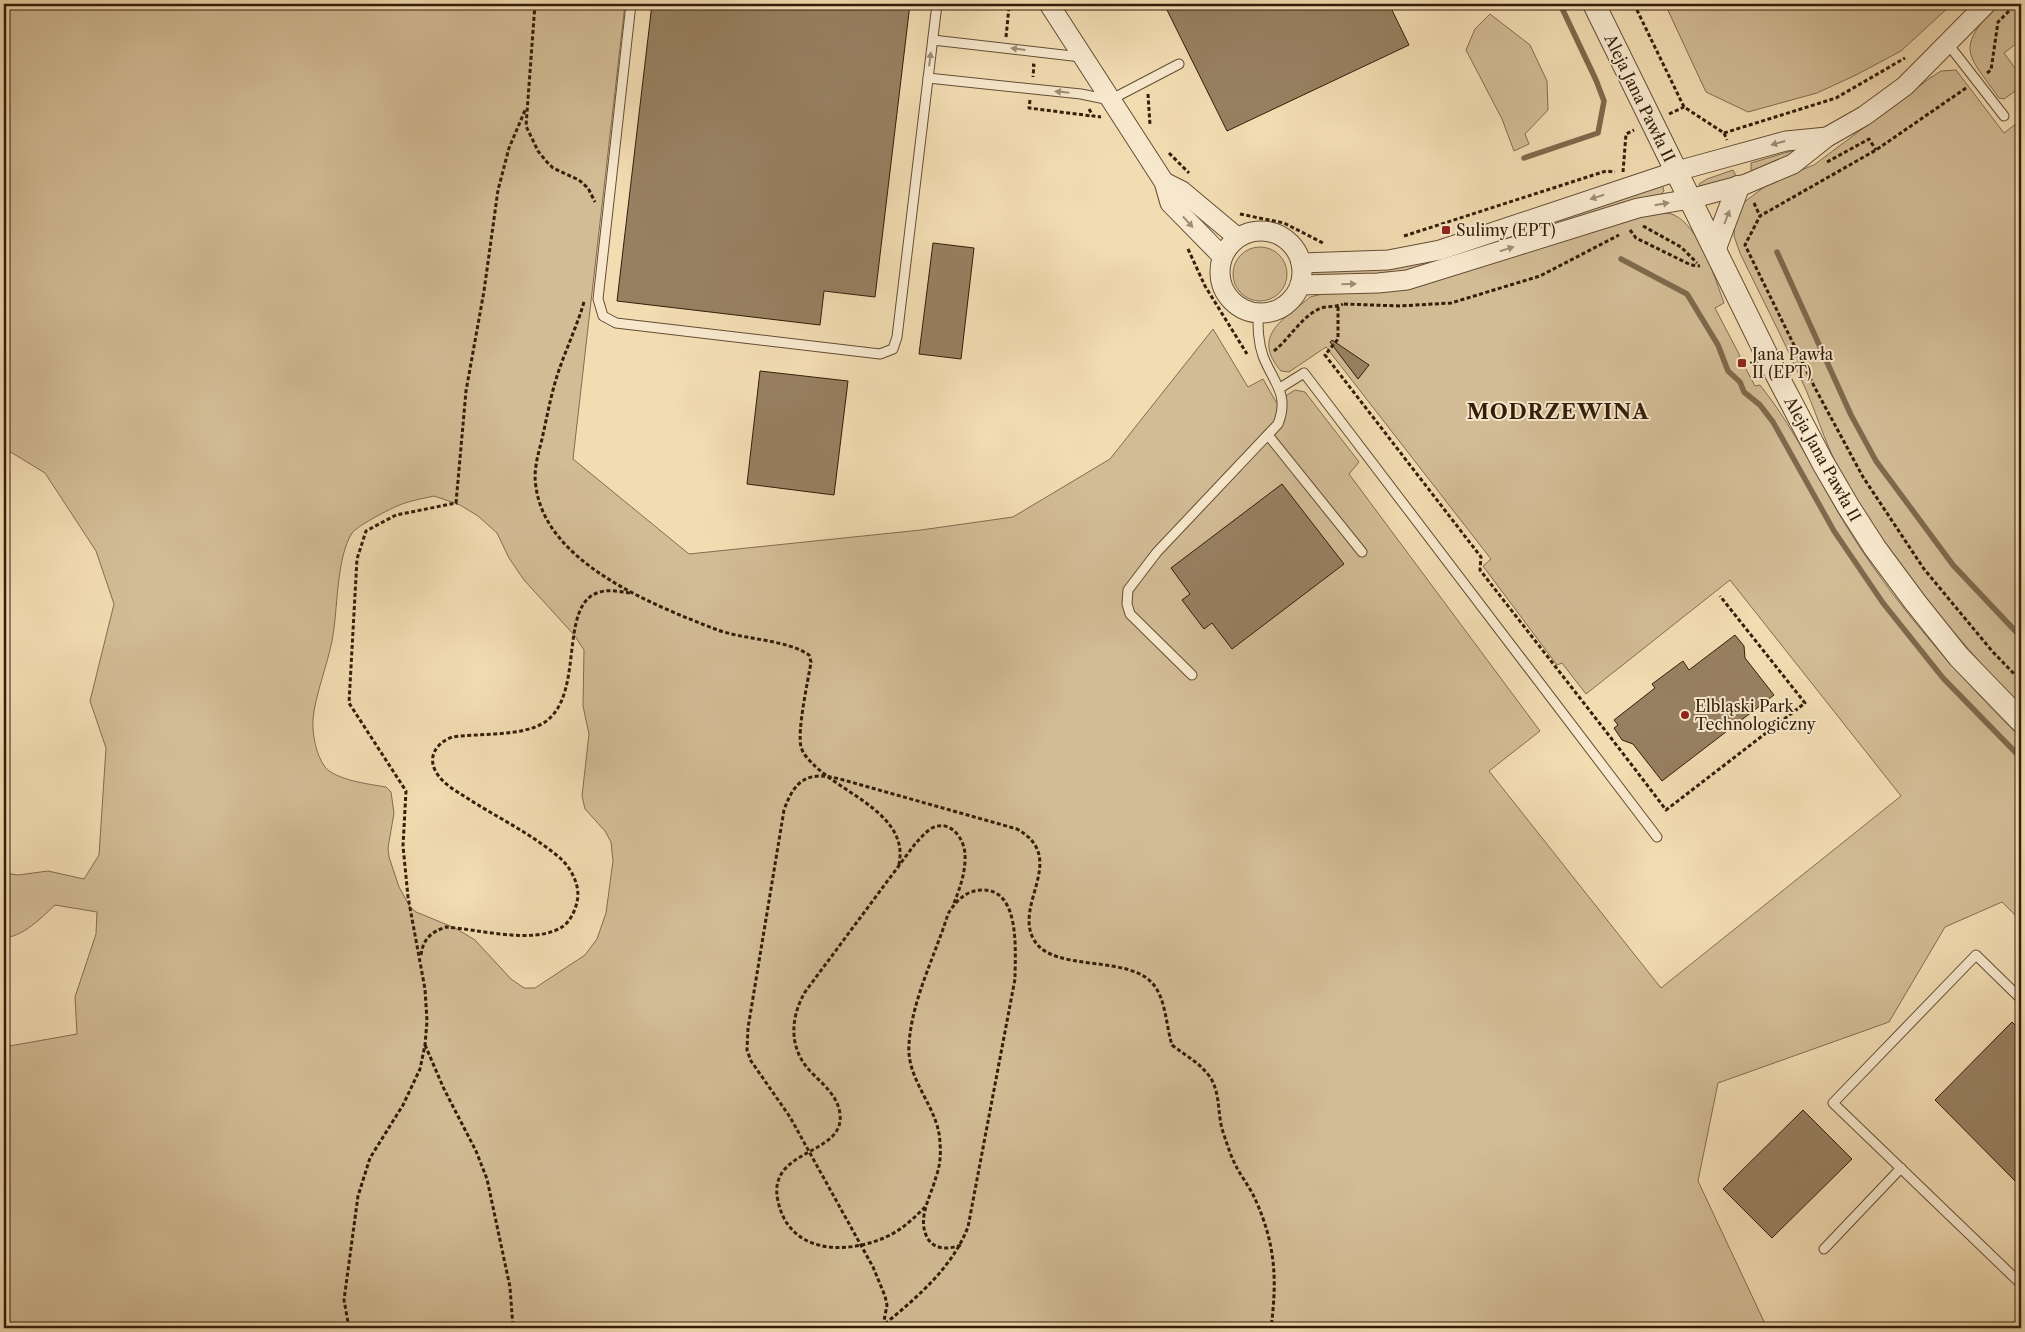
<svg xmlns="http://www.w3.org/2000/svg" width="2025" height="1332" viewBox="0 0 2025 1332" font-family="'Libre Caslon Text',serif">
	<rect width="100%" height="100%" fill="#f2dcb2"/>
	<filter id="stains"><feTurbulence type="fractalNoise" baseFrequency=".004" numOctaves="4"/><feColorMatrix values="0 0 0 0 .2 0 0 0 0 .09 0 0 0 0 .02 0 0 0 .5 -.17"/></filter>
	<radialGradient id="worn" r=".72"><stop offset=".6" stop-color="#630" stop-opacity="0"/><stop offset="1" stop-color="#630" stop-opacity=".3"/></radialGradient>
	<g fill="#d2bc95" stroke="#836c4f" fill-rule="evenodd">
		<path d="M4 4H625L573 459 689 554 921 530 1013 517 1110 459 1213 329 1248 387 1263 379 1276 402 1295 390 1305 392 1359 462 1349 474 1540 731 1489 771 1661 988 1901 796 1730 580 1586 694 1562 663 1557 665 1483 566 1491 559 1326 347 1289 372 1281 371C1250 335 1285 319 1310 297L1650 212C1658 212 1666 212 1674 215 1699 226 1715 278 1724 303L1715 308 1740 356 1737 358 1741 368 1745 367 1755 386 1760 385C1798 432 1822 489 1855 540 1902 613 1960 677 2021 738V921L2002 902 1945 927 1889 1022 1718 1083 1698 1181 1767 1328H4V1047L77 1034 75 997 96 934 97 912 55 905C41 918 24 936 4 938V873L18 875 48 871 84 879 99 855 106 748 90 701 114 604 96 551 45 473 4 448ZM434 496 460 505 478 516 497 533 509 558 524 580 575 636 584 650 583 706 589 734 582 796 585 809 605 831 611 842 613 861 606 913 597 939 585 955 535 988H524L511 979 475 940 455 928 416 912 410 907 399 887 389 857 388 848 394 813 391 792 386 787C368 784 336 780 325 767 316 755 312 734 313 719 315 696 327 666 332 641 338 611 336 558 352 533 358 525 395 506 405 503 414 500 425 498 434 496Z"/>
		<polygon points="1665,4 1952,4 1901,51 1856,75 1817,93 1748,112 1706,92"/>
		<path d="M1997 4H2021V40L2004 53 2021 76V87L2004 99 1999 98C1966 52 1956 50 1997 4Z"/>
		<polygon points="1490,14 1530,45 1547,81 1548,110 1525,134 1529,144 1514,151 1502,119 1466,50 1475,29"/>
		<path d="M1956 70 2004 133 2021 120V707C1956 637 1892 564 1845 480 1828 452 1819 420 1806 390 1786 344 1762 299 1740 253L1734 236 1735 223 1743 203 1771 182 1814 165 1930 78 1941 71Z"/>
		<polygon points="1808,146 1809,147 1754,173 1751,170 1751,163"/>
		<polygon points="1733,170 1738,180 1702,189 1699,184 1707,179"/>
		<polygon points="1659,185 1663,187 1664,191 1660,195 1395,276 1310,276 1310,271 1371,268"/>
		<circle cx="1260" cy="274" r="27"/>
	</g>
	<g fill="none" stroke-linecap="round" stroke-linejoin="round">
		<g stroke="#7f694c" stroke-width="5.5">
			<polyline points="1524,158 1598,133 1604,101 1596,80 1560,4"/>
			<polyline points="1777,252 1851,415 1876,461 1953,565 2021,637"/>
			<polyline points="1621,259 1687,294 1718,345 1728,371 1740,382 1744,392 1760,405 1773,422 1834,531 1883,603 1943,678 2021,758"/>
		</g>
	</g>
	<g fill="#978061" stroke="#341d09">
		<polygon points="652,4 910,4 875,297 824,291 820,325 617,301"/>
		<polygon points="1164,4 1389,4 1409,45 1227,131"/>
		<polygon points="933,243 974,248 961,359 919,354"/>
		<polygon points="1332,340 1369,365 1358,379 1330,342"/>
		<polygon points="760,371 848,381 834,495 747,484"/>
		<polygon points="1282,484 1344,564 1232,649 1212,623 1204,629 1182,600 1190,594 1171,568"/>
		<polygon points="1735,635 1744,646 1745,658 1774,695 1662,781 1633,744 1622,740 1614,728 1618,725 1614,720 1655,688 1652,684 1683,661 1689,670"/>
		<polygon points="2012,1022 2021,1031 2021,1187 1935,1100"/>
		<polygon points="1803,1110 1852,1159 1772,1238 1723,1189"/>
	</g>
	<g fill="none" stroke-linecap="round" stroke-linejoin="round">
		<g stroke="#644d33" stroke-width="11">
			<g id="service">
				<polyline points="631,4 598,299 603,316 616,323 880,354 893,349 897,337 937,4"/>
				<polyline points="933,40 1081,57"/>
				<polyline points="1948,44 2004,116"/>
				<polyline points="928,78 1081,94 1110,100 1179,64"/>
				<polyline points="1280,388 1304,373 1657,837"/>
				<polyline points="1268,435 1362,552"/>
				<path d="M1192 675 1130 614 1127 604 1128 590 1157 552 1278 424C1290 394 1273 382 1263 356 1258 342 1258 328 1258 314"/>
				<polyline points="2021,999 1976,955 1833,1103 2021,1284"/>
				<polyline points="1824,1249 1901,1168"/>
			</g>
		</g>
		<g stroke="#644d33" stroke-width="21">
			<g id="minor">
				<polyline points="1049,4 1164,182 1170,203 1222,256"/>
				<polyline points="1164,182 1182,191 1237,237"/>
				<circle cx="1261" cy="272" r="41"/>
				<polyline points="1301,263 1388,260 1440,250 1677,171 1786,141 1827,137"/>
				<polyline points="1300,285 1378,283 1407,280 1638,208 1690,199 1746,184 1793,164 1827,137 1864,116 1905,86 1986,4"/>
			</g>
		</g>
		<g stroke="#644d33" stroke-width="24">
			<g id="tertiary">
				<polyline points="1594,4 1771,364 1823,463 1848,506 1875,548 1915,602 1959,657 2021,721"/>
				<polyline points="1715,248 1738,187"/>
			</g>
		</g>
		<g stroke="#341d09" stroke-width="3" stroke-dasharray="4 2.5" stroke-linecap="butt">
			<polyline points="535,4 526,126 538,151 546,161 553,168 579,180 588,188 595,202"/>
			<polyline points="1634,4 1684,107 1724,133 1727,140"/>
			<polyline points="1006,37 1009,7 1007,4"/>
			<polyline points="1032,65 1034,65 1033,77"/>
			<polyline points="1987,73 1991,70 1998,22 2016,4"/>
			<polyline points="1966,88 1876,150 1760,216 1745,245 1815,388 1863,477 1924,569 1992,651 2021,681"/>
			<polyline points="1148,94 1150,125"/>
			<polyline points="1030,100 1029,108 1092,116"/>
			<polyline points="1089,109 1093,116 1101,117"/>
			<polyline points="1669,114 1684,107"/>
			<polyline points="1724,133 1836,98 1905,58"/>
			<polyline points="1169,153 1189,173"/>
			<polyline points="1827,162 1869,139 1876,150"/>
			<polyline points="1623,172 1626,134 1634,130"/>
			<polyline points="1754,203 1760,216"/>
			<polyline points="1240,214 1284,223 1323,243"/>
			<polyline points="1643,226 1681,247 1697,263"/>
			<polyline points="1630,230 1636,238 1691,265 1700,266"/>
			<polyline points="1404,236 1606,171 1615,172"/>
			<polyline points="1188,249 1205,286 1247,354"/>
			<path d="M584 302C577 326 566 349 558 373 551 394 547 417 542 439 538 455 533 471 536 487 546 563 653 605 715 629 743 640 786 639 809 655L811 662C808 681 797 730 801 747 803 754 809 760 814 765 844 795 913 816 898 868"/>
			<polyline points="1344,304 1400,306 1451,303 1540,276 1619,235"/>
			<path d="M1338 307V339L1325 355 1481 557 1480 570C1542 650 1605 729 1666 810L1805 703 1720 596"/>
			<path d="M1274 351C1289 339 1300 319 1317 310 1325 305 1335 308 1343 304"/>
			<path d="M421 955C423 939 431 932 446 927 477 929 534 945 562 927 570 922 575 911 577 902 581 886 571 868 560 858 532 834 498 818 467 798 456 791 443 784 436 772 427 756 437 743 452 737 479 733 522 737 545 722 586 694 557 603 600 592 610 589 621 592 630 593"/>
			<polyline points="425,1045 444,1089 476,1151 487,1179 510,1287 513,1328"/>
			<path d="M925 1207C914 1218 902 1230 886 1237 846 1255 789 1254 778 1201 766 1148 845 1156 840 1114 838 1097 825 1086 813 1074 789 1051 789 1020 805 992L915 844C920 839 925 832 932 828 950 819 964 838 965 854 966 871 960 888 954 903"/>
			<path d="M883 1326 887 1305 885 1296 873 1267 790 1117 751 1061 747 1050 748 1028 784 810C795 779 808 771 840 779L1017 829C1069 858 1013 904 1034 940 1053 973 1128 954 1153 984 1166 999 1166 1026 1172 1045 1186 1056 1199 1062 1210 1077 1221 1094 1217 1114 1223 1132 1227 1144 1231 1157 1237 1168 1243 1179 1251 1189 1256 1201 1276 1246 1277 1281 1271 1328"/>
			<polyline points="349,1328 344,1300 358,1196 370,1158 403,1105 420,1069 425,1045 427,1021 425,989 408,897 403,846 406,791 349,703 357,559 366,531 396,515 456,503 466,391 484,291 498,190 509,148 526,108"/>
			<path d="M880 1328C915 1299 951 1270 968 1227L1015 979C1015 952 1021 889 982 890 966 890 955 902 948 914 935 956 912 999 909 1044 906 1081 939 1107 940 1143 941 1155 940 1166 936 1177 931 1196 918 1216 926 1235 932 1250 947 1250 961 1245"/>
		</g>
		<use href="#service" stroke="#f7e8cd" stroke-width="9"/>
		<use href="#minor" stroke="#f7e8cd" stroke-width="19"/>
		<use href="#tertiary" stroke="#f7e8cd" stroke-width="22"/>
	</g>
	<defs><path id="oneway-solid" d="M-6-.8H1V-3.2L6.5 0L1 3.2V.8H-6Z" transform="scale(1.25)"/></defs>
	<g fill="#9f8d75">
		<use href="#oneway-solid" transform="translate(1018 49) rotate(-173)"/>
		<use href="#oneway-solid" transform="translate(930 59) rotate(-83)"/>
		<use href="#oneway-solid" transform="translate(1062 92) rotate(-174)"/>
		<use href="#oneway-solid" transform="translate(1778 143) rotate(164)"/>
		<use href="#oneway-solid" transform="translate(1597 197) rotate(162)"/>
		<use href="#oneway-solid" transform="translate(1662 204) rotate(-10)"/>
		<use href="#oneway-solid" transform="translate(1727 217) rotate(-69)"/>
		<use href="#oneway-solid" transform="translate(1188 222) rotate(47)"/>
		<use href="#oneway-solid" transform="translate(1507 249) rotate(-17)"/>
		<use href="#oneway-solid" transform="translate(1349 284) rotate(-2)"/>
	</g>
	<g fill="#8f2418" stroke="#f7e8cd" stroke-width="2">
		<rect x="1441" y="225" width="10" height="10" rx="2.5"/>
		<rect x="1737" y="358" width="10" height="10" rx="2.5"/>
		<circle cx="1685" cy="715" r="5"/>
	</g>
	<g text-anchor="middle" dominant-baseline="central" stroke-width="4" stroke-linejoin="round" paint-order="stroke">
		<g font-size="16" fill="#341d09" stroke="#f7e8cd">
			<text transform="translate(1640 98) rotate(64)">Aleja Jana Pawła II</text>
			<text transform="translate(1823 459) rotate(61)">Aleja Jana Pawła II</text>
		</g>
		<g font-size="16" fill="#341d09" stroke="#f7e8cd" text-anchor="start">
			<text x="1456" y="230">Sulimy (EPT)</text>
			<text x="1752" y="354">Jana Pawła<tspan x="1752" dy="18">II (EPT)</tspan></text>
			<text x="1695" y="706">Elbląski Park<tspan x="1695" dy="18">Technologiczny</tspan></text>
		</g>
		<g font-size="21" font-weight="bold" letter-spacing="1" fill="#341d09" stroke="#f7e8cd">
			<text x="1558" y="411">MODRZEWINA</text>
		</g>
	</g>
	<rect width="2025" height="1332" fill="none" stroke="#f2dcb2" stroke-width="20"/>
	<rect x="5" y="5" width="2015" height="1322" fill="none" stroke="#341d09" stroke-width="2.5"/>
	<rect x="10" y="10" width="2005" height="1312" fill="none" stroke="#341d09"/>
	<rect width="100%" height="100%" filter="url(#stains)"/>
	<rect width="100%" height="100%" fill="url(#worn)"/>
</svg>
